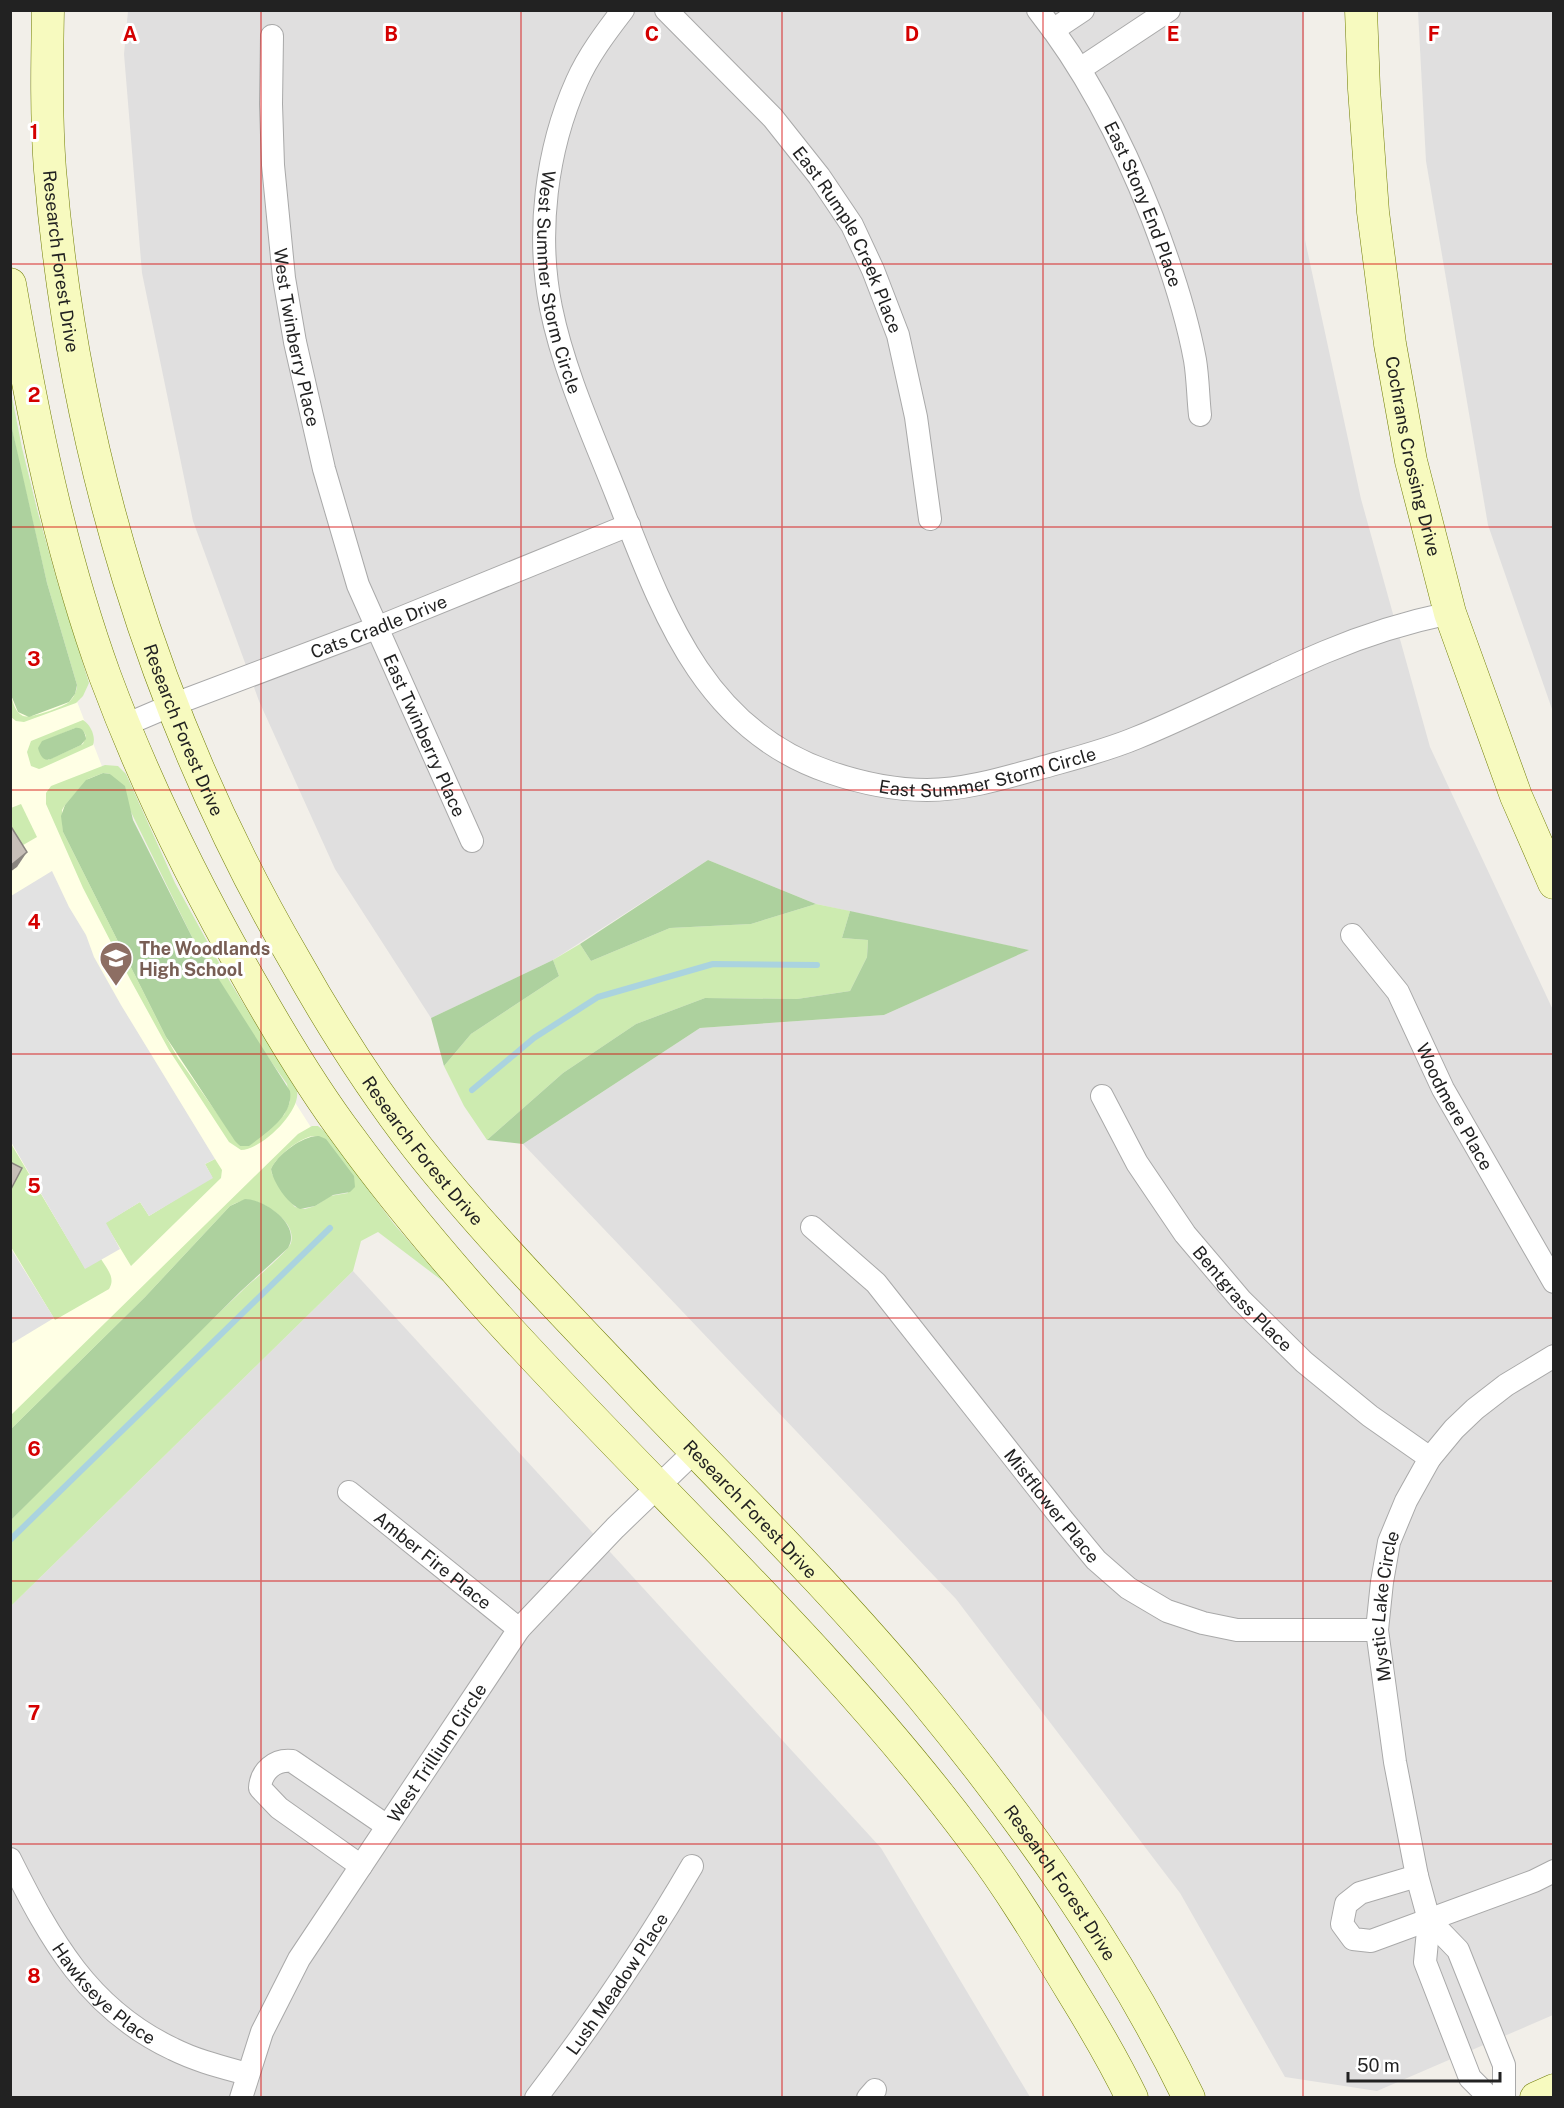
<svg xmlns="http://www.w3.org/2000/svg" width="1564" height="2108" viewBox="0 0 1564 2108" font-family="'Public Sans',sans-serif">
	<rect width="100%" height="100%" fill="#f2efe9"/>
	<g fill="#e0dfdf">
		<polygon points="128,11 1304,11 1305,240 1361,499 1430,747 1553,1010 1553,2015 1377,2091 1285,2077 1180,1893 956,1599 523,1144 700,1028 884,1015 1028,950 816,904 708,860 553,960 431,1018 335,869 259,701 193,521 142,273 124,54"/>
		<polygon points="1418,11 1553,11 1553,712 1488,525 1426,161"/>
		<polygon points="353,1271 881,1848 1030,2097 11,2098 11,1606"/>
	</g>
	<polygon fill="#ffffe5" points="10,453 76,699 103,769 190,938 328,1154 10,1451"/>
	<g fill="#cdebb0" fill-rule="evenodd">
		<path d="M10 387 22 448 38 513 57 581 89 683 83 696 76 703 24 722 16 721 11 717V695C13 703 15 712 23 716 30 719 63 707 69 702 74 698 77 690 77 685L47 583 19 462 11 424Z"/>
		<path d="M83 720C91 725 96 737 93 745L42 768 39 769 31 766 27 752 31 741ZM75 728 84 732 86 736 83 744 48 760 42 742Z"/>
		<path d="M105 765 118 766 126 774 175 883 224 972 297 1091C301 1112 261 1150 241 1150L229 1142 169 1050 130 979 83 888 46 804V793L51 786ZM103 773 110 774 129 808 192 937 258 1043 287 1084 290 1102 284 1115 240 1146 178 1058 166 1037 63 832 62 810 65 805 88 779Z"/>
		<polygon points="21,804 37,837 11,852 11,808"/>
		<polygon points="816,904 850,911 842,938 868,940 867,957 850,991 797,999 705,998 636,1024 563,1073 487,1140 464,1106 444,1066 471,1034 559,976 553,960 580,944 591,961 670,928 751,924"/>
		<path d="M312 1126H318L324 1131 394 1224 444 1282 378 1232 361 1241 353 1271 11 1606V1520C87 1443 163 1365 242 1291 251 1282 287 1253 291 1243 296 1226 276 1211 264 1205 250 1198 243 1199 230 1206L145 1297 11 1429V1415L298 1134ZM313 1136 321 1137 348 1193 330 1196 315 1206 305 1209 295 1207 288 1199 272 1174 271 1169C277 1156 299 1138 313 1136Z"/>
		<path d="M10 1142 85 1268 101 1259C107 1269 116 1278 109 1289L55 1320 11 1247Z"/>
		<polygon points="215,1159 222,1170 221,1178 131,1266 105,1223 140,1202 149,1216 212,1177 205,1164"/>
	</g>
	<g fill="#add19e">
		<polygon points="11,424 47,583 77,685 75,694 69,702 29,717 18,712 11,695"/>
		<path d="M75 728C82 727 85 732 86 739L81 745 51 759C43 762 40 755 38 748L42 741Z"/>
		<path d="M103 773 110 774 125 786 133 820 192 937 290 1091C294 1115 266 1133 249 1146H240L235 1141 166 1037 63 832 61 816 65 805 86 780Z"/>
		<polygon points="708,860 816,904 751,924 670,928 591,961 580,944"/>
		<polygon points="850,911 1029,950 884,1015 700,1028 523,1144 487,1140 563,1073 636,1024 705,998 797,999 850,991 867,957 868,940 842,938"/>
		<polygon points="553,960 559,976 471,1034 444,1066 431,1018"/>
		<path d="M319 1136 326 1139 354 1176 355 1187 350 1192 333 1195 315 1206 300 1209C287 1203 273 1182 271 1169 277 1155 303 1135 319 1136Z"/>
		<path d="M245 1199C265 1199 302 1225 288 1248L241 1291 11 1520V1429L145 1297 230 1206Z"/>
	</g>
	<g fill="#e2e2e2">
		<polygon points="52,871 69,907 86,935 94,957 121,1005 215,1159 205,1164 213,1178 149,1216 140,1202 106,1223 120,1249 85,1269 11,1142 11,896"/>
		<polygon points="10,1247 54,1318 11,1344 10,1344"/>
	</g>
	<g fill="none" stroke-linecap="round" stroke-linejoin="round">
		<g stroke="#aad3df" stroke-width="6">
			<polyline points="472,1090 534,1038 598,997 713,964 817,965"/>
			<polyline points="10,1540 330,1228"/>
		</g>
		<g stroke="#a9a9a9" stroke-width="24">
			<g id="street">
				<path id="s1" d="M623 10C606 32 588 56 577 81 546 150 536 234 551 308 564 372 593 435 617 496 662 610 702 729 829 772 861 783 894 790 927 790 965 790 1004 778 1040 768 1072 759 1105 751 1136 738 1200 712 1261 679 1325 652 1365 635 1407 622 1450 613"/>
				<path id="s2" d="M666 10 773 118 819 176 852 225 873 270 898 335 916 417 930 519"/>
				<path id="s3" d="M1038 10C1088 73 1123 143 1152 217 1170 264 1186 311 1195 360 1198 378 1198 397 1200 415"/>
				<polyline points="1053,30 1083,10"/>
				<path id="s4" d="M272 36 271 104 273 165 284 278 295 342 324 469 358 585 472 841"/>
				<polyline points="1080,69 1169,10"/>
				<path id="s5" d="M125 725 172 705 376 628 629 525"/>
				<path id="s6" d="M1352 935 1398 992 1443 1089 1554 1282"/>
				<path id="s7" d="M1102 1096 1137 1163 1185 1234 1241 1300 1304 1362 1370 1416 1430 1458"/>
				<path id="s8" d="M812 1227 876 1283 1063 1520 1096 1560 1128 1588 1167 1611 1203 1623 1237 1630H1377"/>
				<path id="s9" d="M349 1492 519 1629"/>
				<path id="s10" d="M10 1859C50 1939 88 2009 173 2049 197 2061 222 2067 247 2074"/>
				<path d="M361 1866 279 1808 260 1788C261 1771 275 1759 292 1761L387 1826"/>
				<polyline points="1417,1876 1360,1893 1346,1904 1342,1924 1353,1939 1371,1941 1534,1881 1554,1871"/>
				<polyline points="1429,1920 1458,1950 1504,2065 1504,2098"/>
				<path id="s11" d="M241 2098 262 2032 299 1959 519 1629 615 1528 695 1451"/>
				<path id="s12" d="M536 2098C593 2023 645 1947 692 1866"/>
				<polyline points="868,2098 875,2090"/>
				<path id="s13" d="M1490 2098 1470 2078 1425 1962 1429 1920 1417 1876 1395 1762 1377 1630 1382 1582 1389 1542 1406 1501 1430 1458 1454 1429 1475 1409 1506 1385 1554 1356"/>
			</g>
		</g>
		<g stroke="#707d05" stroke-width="33">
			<g id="secondary">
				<path id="s14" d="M48 10C47 63 46 118 50 170 73 448 155 721 296 962 332 1026 372 1089 417 1147 488 1237 570 1319 648 1402 741 1499 838 1595 924 1699 1025 1822 1119 1954 1189 2098"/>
				<path id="s15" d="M1361 10 1364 89 1373 212 1390 344 1411 461 1450 613 1516 796 1554 883"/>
				<path d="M10 284C33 416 59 549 105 676 144 781 194 883 250 981 280 1034 312 1088 349 1137 392 1196 439 1252 487 1306 647 1484 828 1645 972 1838 1009 1887 1041 1940 1073 1993 1094 2027 1114 2061 1132 2098"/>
				<polyline points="1536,2098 1554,2090"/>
			</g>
		</g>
		<use href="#street" stroke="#fff" stroke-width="22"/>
		<use href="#secondary" stroke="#f7fabf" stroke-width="32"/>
	</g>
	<polygon fill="#8b8681" points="27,852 17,867 10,872 10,866"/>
	<g fill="#c7bfb8" stroke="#8b8681" stroke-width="1.5">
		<polygon points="10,825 27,852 10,866"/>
		<polygon points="10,1162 22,1168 10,1191"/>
	</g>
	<path fill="none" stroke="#d40000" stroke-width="1.5" stroke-opacity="0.55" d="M261 10V2098M521 10V2098M782 10V2098M1043 10V2098M1303 10V2098M10 264H1554M10 527H1554M10 790H1554M10 1054H1554M10 1318H1554M10 1581H1554M10 1844H1554"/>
	<defs>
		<g id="school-pin" transform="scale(1.725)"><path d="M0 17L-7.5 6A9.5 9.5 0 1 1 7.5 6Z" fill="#8d6e63" stroke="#fff"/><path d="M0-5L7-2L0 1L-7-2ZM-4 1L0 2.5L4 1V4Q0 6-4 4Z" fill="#fff"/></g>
	</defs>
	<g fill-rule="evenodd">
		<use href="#school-pin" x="116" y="958"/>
	</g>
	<g text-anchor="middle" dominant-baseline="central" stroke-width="6" stroke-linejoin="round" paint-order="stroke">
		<g font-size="18" fill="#222" stroke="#fff">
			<text stroke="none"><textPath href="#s3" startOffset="222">East Stony End Place</textPath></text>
			<text stroke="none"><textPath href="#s2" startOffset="296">East Rumple Creek Place</textPath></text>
			<text stroke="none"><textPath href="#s14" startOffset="252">Research Forest Drive</textPath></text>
			<text stroke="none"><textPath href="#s1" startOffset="292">West Summer Storm Circle</textPath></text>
			<text stroke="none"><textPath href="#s4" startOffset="303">West Twinberry Place</textPath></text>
			<text stroke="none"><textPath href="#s15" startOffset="450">Cochrans Crossing Drive</textPath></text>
			<text stroke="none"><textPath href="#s5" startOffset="272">Cats Cradle Drive</textPath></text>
			<text stroke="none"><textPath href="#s14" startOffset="738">Research Forest Drive</textPath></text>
			<text stroke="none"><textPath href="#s4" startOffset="723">East Twinberry Place</textPath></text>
			<text stroke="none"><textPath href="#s1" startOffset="1040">East Summer Storm Circle</textPath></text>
			<text stroke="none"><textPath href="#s6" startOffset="201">Woodmere Place</textPath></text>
			<text stroke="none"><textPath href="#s14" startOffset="1224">Research Forest Drive</textPath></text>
			<text stroke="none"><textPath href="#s7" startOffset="248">Bentgrass Place</textPath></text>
			<text stroke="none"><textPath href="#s8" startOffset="369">Mistflower Place</textPath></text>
			<text stroke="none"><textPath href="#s14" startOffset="1710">Research Forest Drive</textPath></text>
			<text stroke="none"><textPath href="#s9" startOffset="108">Amber Fire Place</textPath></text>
			<text stroke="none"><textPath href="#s13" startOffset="514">Mystic Lake Circle</textPath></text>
			<text stroke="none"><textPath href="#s11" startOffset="399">West Trillium Circle</textPath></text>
			<text stroke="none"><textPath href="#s14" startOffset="2196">Research Forest Drive</textPath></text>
			<text stroke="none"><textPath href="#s12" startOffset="140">Lush Meadow Place</textPath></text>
			<text stroke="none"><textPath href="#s10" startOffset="166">Hawkseye Place</textPath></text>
		</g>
		<g font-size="18" font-weight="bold" fill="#785e54" stroke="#fff" text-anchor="start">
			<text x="139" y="948">The Woodlands<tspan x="139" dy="21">High School</tspan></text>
		</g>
	</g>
	<g font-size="20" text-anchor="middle" font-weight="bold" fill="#d40000" stroke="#fff" stroke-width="6" stroke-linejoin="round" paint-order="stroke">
		<text x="130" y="41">A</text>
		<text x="391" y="41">B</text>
		<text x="652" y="41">C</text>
		<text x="912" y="41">D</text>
		<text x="1173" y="41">E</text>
		<text x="1434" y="41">F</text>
		<text x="34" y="139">1</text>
		<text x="34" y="402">2</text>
		<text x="34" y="666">3</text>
		<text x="34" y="929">4</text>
		<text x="34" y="1193">5</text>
		<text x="34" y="1456">6</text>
		<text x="34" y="1720">7</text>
		<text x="34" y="1983">8</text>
	</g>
	<rect width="1564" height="2108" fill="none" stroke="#222222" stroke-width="24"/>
	<path d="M1348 2072v9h152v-9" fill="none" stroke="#222222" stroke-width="3"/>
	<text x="1357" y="2072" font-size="18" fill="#222222" stroke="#ffffff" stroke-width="4.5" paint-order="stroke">50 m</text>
</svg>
